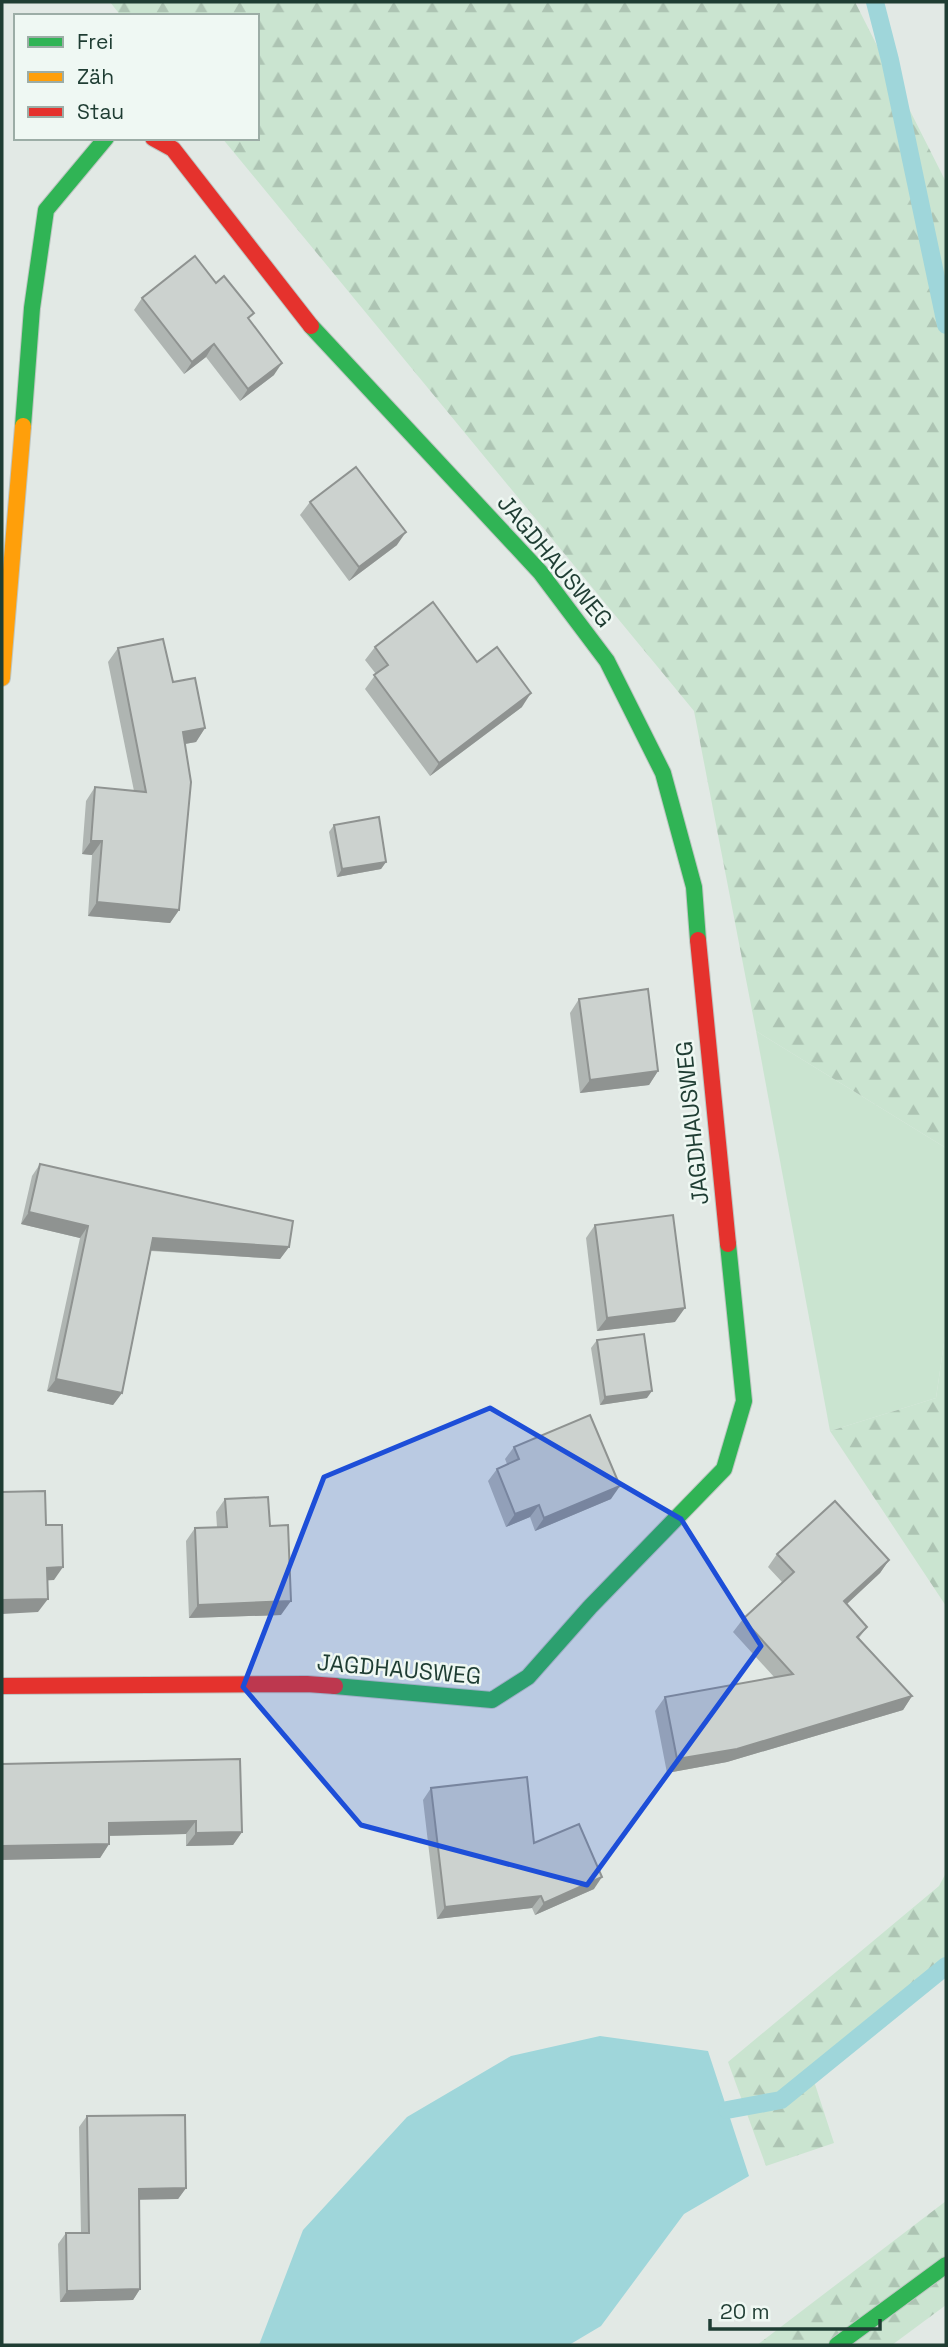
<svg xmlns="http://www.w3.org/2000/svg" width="948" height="2347" viewBox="0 0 948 2347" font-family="'Space Grotesk',sans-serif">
	<defs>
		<pattern id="forest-firs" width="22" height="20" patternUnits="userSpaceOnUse" patternTransform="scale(1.75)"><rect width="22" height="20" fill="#cae4d0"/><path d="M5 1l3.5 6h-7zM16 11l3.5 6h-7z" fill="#adc4b3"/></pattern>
	</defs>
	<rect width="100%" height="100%" fill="#e2e9e5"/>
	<polygon fill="#cae4d0" points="756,1031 946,1148 946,1329 936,1398 830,1431"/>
	<g fill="url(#forest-firs)">
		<polygon points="110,2 855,2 946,182 946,1148 756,1031 694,711 222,138 257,138 257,16 121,16"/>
		<polygon points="946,1329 946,1606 830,1431 936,1398"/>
		<polygon points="946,1873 946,1972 812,2075 834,2143 766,2166 728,2062 939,1886"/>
		<polygon points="946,2201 946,2305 892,2345 757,2345"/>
	</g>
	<polygon fill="#9fd6da" points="600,2036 708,2051 749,2176 684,2214 601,2326 569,2345 259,2345 303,2230 407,2117 511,2056"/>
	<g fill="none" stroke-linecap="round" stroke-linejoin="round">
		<g stroke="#9fd6da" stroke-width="18">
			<polyline points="875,2 890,60 946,325"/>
			<polyline points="727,2110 781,2100 946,1966"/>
		</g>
		<g stroke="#bec6c2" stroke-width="18">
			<g id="fast">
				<polyline points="311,326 540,572 607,661 663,773 694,887 698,940"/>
				<polyline points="23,426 32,308 46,210 106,138"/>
				<polyline points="335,1686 492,1700 528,1677 590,1607 724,1469 744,1401 728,1244"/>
				<polyline points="837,2345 946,2265"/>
			</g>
		</g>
		<g stroke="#bec6c2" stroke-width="18">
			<polyline id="slow" points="2,678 23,426"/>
		</g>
		<g stroke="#bec6c2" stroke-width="18">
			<g id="jam">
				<polyline points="153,138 173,149 311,326"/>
				<polyline points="698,940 728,1244"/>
				<polyline points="2,1686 307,1684 335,1686"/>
			</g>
		</g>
		<use href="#fast" stroke="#30b455" stroke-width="16"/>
		<use href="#slow" stroke="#ff9f0a" stroke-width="16"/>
		<use href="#jam" stroke="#e5322d" stroke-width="16"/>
	</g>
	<g fill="#afb5b2">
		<polygon points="216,283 249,320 274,375 240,401 206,357 184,374 134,310 142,298"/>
		<polygon points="310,502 397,545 349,581 300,515"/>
		<polygon points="375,647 477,662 522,707 430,776 365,689 376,674 365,660"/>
		<polygon points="118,648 173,682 205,728 196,742 185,744 179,910 170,923 88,916 92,855 82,854 86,801 95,787 134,791 108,662"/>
		<polygon points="334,825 386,862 381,869 337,877 329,832"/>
		<polygon points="579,999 658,1071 649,1085 580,1093 570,1013"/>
		<polygon points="40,1164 289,1247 280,1259 151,1251 122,1393 113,1405 47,1391 80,1238 21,1224 32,1176"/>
		<polygon points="595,1225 675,1322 597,1331 586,1238"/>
		<polygon points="597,1340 647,1398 600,1405 591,1348"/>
		<polygon points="514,1447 611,1499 535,1531 530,1517 506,1527 488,1481 497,1469 507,1464 505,1459"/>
		<polygon points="225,1499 270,1526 281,1615 189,1618 186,1541 195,1528 217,1527 216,1512"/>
		<polygon points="777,1554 889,1560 880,1573 847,1604 867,1627 859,1638 912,1696 903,1710 727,1762 667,1773 655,1711 665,1697 775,1678 733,1632 743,1619 782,1582 768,1567"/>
		<polygon points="2,1764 242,1832 233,1845 186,1846 186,1834 109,1836 109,1844 100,1858"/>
		<polygon points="431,1788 534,1843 594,1889 535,1915 532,1908 437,1919 423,1800"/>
		<polygon points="87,2116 186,2188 178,2199 139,2199 140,2289 133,2300 60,2302 58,2244 66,2233 81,2233 79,2127"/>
	</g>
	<g fill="#8f9391">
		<polygon points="214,344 206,357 184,374 192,362"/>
		<polygon points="282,363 274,375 240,401 248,389"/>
		<polygon points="406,532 397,545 349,581 359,567"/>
		<polygon points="531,693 522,707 430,776 439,763"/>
		<polygon points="205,728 196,742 173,746 183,732"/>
		<polygon points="91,841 102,841 92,855 82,854"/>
		<polygon points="386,862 381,869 337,877 342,869"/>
		<polygon points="97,902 179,910 170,923 88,916"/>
		<polygon points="658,1071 649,1085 580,1093 590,1080"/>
		<polygon points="29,1212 88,1226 80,1238 21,1224"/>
		<polygon points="153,1238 289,1247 280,1259 145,1250"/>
		<polygon points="685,1308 675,1322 597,1331 607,1318"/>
		<polygon points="56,1379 122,1393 113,1405 47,1391"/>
		<polygon points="652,1391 647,1398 600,1405 605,1397"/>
		<polygon points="620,1486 611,1499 535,1531 544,1518"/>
		<polygon points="539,1505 530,1517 506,1527 515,1514"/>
		<polygon points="889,1560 880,1573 835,1615 844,1601"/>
		<polygon points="63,1567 54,1580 38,1581 47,1568"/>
		<polygon points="48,1599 38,1612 2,1614 2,1600"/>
		<polygon points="291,1601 281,1615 189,1618 198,1605"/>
		<polygon points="912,1696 903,1710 727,1762 667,1773 677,1759"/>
		<polygon points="196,1821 186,1834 99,1836 109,1823"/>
		<polygon points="242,1832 233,1845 186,1846 196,1833"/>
		<polygon points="109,1844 100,1858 2,1860 2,1846"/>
		<polygon points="602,1877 594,1889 535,1915 544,1903"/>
		<polygon points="541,1896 532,1908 437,1919 445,1907"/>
		<polygon points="186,2188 178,2199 131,2200 139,2189"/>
		<polygon points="140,2289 133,2300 60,2302 67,2291"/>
	</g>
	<g fill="#ccd2cf" stroke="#8f9391" stroke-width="2">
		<polygon points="195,256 216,283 224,276 254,313 248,318 282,363 248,389 214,344 192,362 142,298"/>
		<polygon points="356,467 406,532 359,567 310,502"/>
		<polygon points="433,602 477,662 497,647 531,693 439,763 374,675 388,665 375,647"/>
		<polygon points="163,639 173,682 195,678 205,728 183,732 191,782 179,910 97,902 102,841 91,841 95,787 146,792 118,648"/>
		<polygon points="379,817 386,862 342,869 334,825"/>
		<polygon points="648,989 658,1071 590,1080 579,999"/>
		<polygon points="40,1164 293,1221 289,1247 153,1238 122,1393 56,1379 88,1226 29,1212"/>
		<polygon points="673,1215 685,1308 607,1318 595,1225"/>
		<polygon points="644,1334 652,1391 605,1397 597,1340"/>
		<polygon points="590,1415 620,1486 544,1518 539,1505 515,1514 497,1469 519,1459 514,1447"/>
		<polygon points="45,1491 46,1525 62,1525 63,1567 47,1568 48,1599 2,1600 2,1492"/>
		<polygon points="268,1497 270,1526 288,1525 291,1601 198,1605 195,1528 227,1527 225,1499"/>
		<polygon points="835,1501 889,1560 844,1601 867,1627 857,1637 912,1696 737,1749 677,1759 665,1697 793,1674 743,1619 794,1572 777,1554"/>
		<polygon points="240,1759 242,1832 196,1833 196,1821 109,1823 109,1844 2,1846 2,1764"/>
		<polygon points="527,1777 534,1843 579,1824 602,1877 544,1903 541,1896 445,1907 431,1788"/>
		<polygon points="185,2115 186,2188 139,2189 140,2289 67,2291 66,2233 89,2233 87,2116"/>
	</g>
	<path fill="#1d4ed8" fill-opacity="0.2" stroke="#1d4ed8" stroke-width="5" stroke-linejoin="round" d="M490 1408 681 1519 761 1646 587 1885 361 1825 243 1687 324 1477Z"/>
	<g text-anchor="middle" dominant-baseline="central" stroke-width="5" stroke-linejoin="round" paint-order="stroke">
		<g font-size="23" fill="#1f3d33" stroke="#eff8f3">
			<text transform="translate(555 561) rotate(50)">JAGDHAUSWEG</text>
			<text transform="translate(692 1123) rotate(-96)">JAGDHAUSWEG</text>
			<text transform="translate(399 1669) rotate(5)">JAGDHAUSWEG</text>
		</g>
	</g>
	<rect width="948" height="2347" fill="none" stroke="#1f3d33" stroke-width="7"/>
	<rect x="14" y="14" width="245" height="126" fill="#eff8f3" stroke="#9cada6" stroke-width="2"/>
	<rect x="28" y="37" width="35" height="10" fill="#30b455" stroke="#9cada6" stroke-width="2"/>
	<text x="77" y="49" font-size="21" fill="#1f3d33">Frei</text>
	<rect x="28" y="72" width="35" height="10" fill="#ff9f0a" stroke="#9cada6" stroke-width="2"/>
	<text x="77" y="84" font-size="21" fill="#1f3d33">Zäh</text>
	<rect x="28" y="107" width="35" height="10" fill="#e5322d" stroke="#9cada6" stroke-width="2"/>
	<text x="77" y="119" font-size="21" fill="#1f3d33">Stau</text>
	<path d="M710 2319v10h170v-10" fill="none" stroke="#1f3d33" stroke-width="3.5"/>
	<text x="720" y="2319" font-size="21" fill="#1f3d33" stroke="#eff8f3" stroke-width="5" paint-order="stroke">20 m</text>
</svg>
